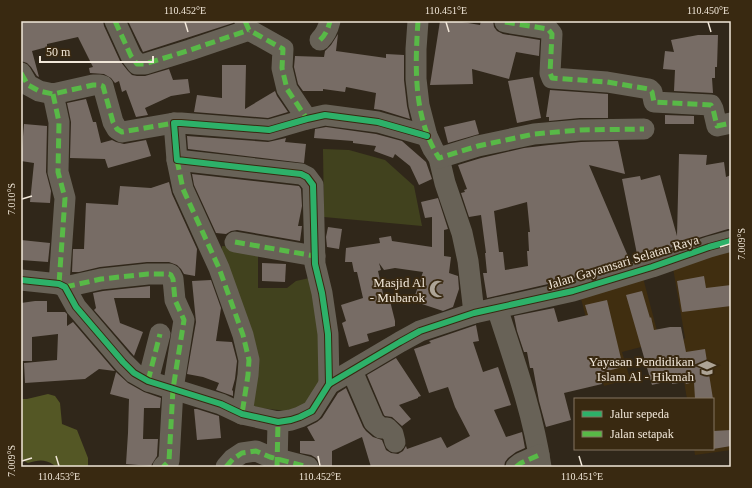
<svg xmlns="http://www.w3.org/2000/svg" width="752" height="488" viewBox="0 0 752 488" font-family="'Times New Roman',serif">
	<rect width="100%" height="100%" fill="#30271a"/>
	<g fill="#402e10">
		<polygon points="731,247 731,450 695,455 694,449 713,449 713,399 687,399 678,346 685,338 672,262"/>
		<polygon points="642,274 660,342 622,352 630,379 604,386 579,291"/>
	</g>
	<g fill="#41421e">
		<polygon points="323,149 349,150 385,160 414,186 422,226 324,217"/>
		<polygon points="222,246 258,248 258,288 287,288 296,281 314,277 324,373 311,402 295,412 251,407 222,260"/>
	</g>
	<path fill="#545725" d="M48 394 55 396 60 403 62 424 77 430 88 458V467H55L54 465C44 459 39 460 28 463L22 460 21 456V399H27Z"/>
	<g fill="#776c65" fill-rule="evenodd">
		<polygon points="21,21 103,21 104,26 120,61 128,71 132,75 137,76 145,76 169,69 173,80 188,79 190,93 171,96 145,108 148,115 136,117 126,90 122,92 119,81 115,83 111,78 104,74 90,73 89,68 93,67 78,37 47,44 47,47 32,51 39,77 37,76 31,67 27,63 21,61"/>
		<polygon points="128,21 233,21 233,23 143,52"/>
		<polygon points="440,21 456,21 480,25 481,21 493,21 494,27 497,31 503,34 540,40 539,56 516,52 509,79 472,69 473,84 430,85"/>
		<polygon points="338,34 336,51 386,58 386,54 404,55 404,80 407,106 410,119 381,110 374,109 376,93 346,87 345,92 323,89 323,91 303,91 298,84 294,67 295,56 324,57 325,51 331,45"/>
		<polygon points="698,35 718,35 717,67 715,67 715,78 712,78 713,93 674,91 675,70 663,69 665,51 674,52 671,40"/>
		<polygon points="222,65 246,65 245,109 275,91 277,96 288,112 268,118 194,112 197,95 222,98"/>
		<polygon points="533,77 541,118 517,123 508,81"/>
		<polygon points="550,90 608,94 608,118 580,118 549,121 549,117 546,117"/>
		<polygon points="86,99 93,122 96,122 101,143 112,140 116,142 124,144 146,140 151,156 108,168 105,159 70,158 71,122 67,103"/>
		<polygon points="665,115 694,116 694,124 665,124"/>
		<polygon points="475,120 479,134 448,143 444,127"/>
		<polygon points="24,124 47,126 46,172 51,191 50,203 30,202 34,163 21,161"/>
		<polygon points="326,127 376,134 402,141 426,162 432,179 419,185 410,166 395,154 393,158 374,151 376,146 353,143 353,141 314,138 315,129"/>
		<polygon points="187,136 268,142 286,138 285,142 306,144 304,163 188,149"/>
		<path d="M618 141 625 174 589 165 630 261 570 279 487 298 483 273H487L485 253H486L481 215 469 217 461 193 465 192 464 190 467 189 458 165 481 158 524 148 549 145 581 142ZM527 202 530 232H528L529 251H527L528 266 505 270 503 252H499L494 211Z"/>
		<polygon points="679,154 707,155 706,165 724,162 726,177 731,175 731,229 728,229 698,238 675,241 676,246 638,259 622,179 640,176 641,180 660,175 677,236"/>
		<polygon points="192,174 299,186 301,189 302,206 298,226 302,226 300,241 237,230 231,231 226,234 216,233 194,185"/>
		<polygon points="169,182 172,194 197,249 195,276 184,274 181,269 177,265 169,262 147,262 100,267 79,272 72,272 73,249 84,249 86,203 118,205 120,186 151,188"/>
		<polygon points="438,198 448,229 444,230 444,256 451,257 449,273 458,276 459,289 453,307 443,311 413,301 423,272 395,268 384,270 379,263 381,270 378,271 384,298 389,297 395,321 395,326 367,334 369,341 349,347 342,323 346,321 341,305 363,298 357,272 354,272 352,262 345,262 346,248 380,243 379,238 391,236 392,241 432,247 432,217 425,218 421,202"/>
		<polygon points="328,227 342,229 339,249 327,247 326,237"/>
		<polygon points="21,240 50,243 48,262 21,260"/>
		<polygon points="262,263 286,264 285,282 262,281"/>
		<polygon points="704,276 706,288 731,285 731,306 682,312 677,281"/>
		<polygon points="211,280 221,308 216,341 232,342 237,361 235,379 232,390 233,391 233,396 216,390 219,383 203,377 187,374 196,322 192,281"/>
		<polygon points="150,286 150,298 114,298 120,323 143,332 134,356 94,310 96,308 93,293 103,291"/>
		<polygon points="642,291 650,318 651,317 654,330 670,327 681,327 686,352 705,349 713,399 695,399 694,382 686,384 685,382 672,384 672,380 652,385 626,295"/>
		<polygon points="607,300 623,367 599,373 602,384 564,393 571,420 546,427 539,401 533,368 530,368 527,352 524,352 517,331 514,316 554,308 558,322 588,315 585,305"/>
		<polygon points="35,301 47,301 47,312 65,312 67,314 67,326 73,322 115,371 99,369 85,379 25,383 24,363 57,360 58,334 32,337 32,361 21,361 21,303"/>
		<polygon points="476,325 479,341 473,342 483,372 498,367 511,405 494,410 506,437 522,432 525,448 516,452 508,458 505,462 504,467 371,467 362,437 332,451 332,467 320,467 319,463 316,458 311,455 300,453 300,441 315,441 307,427 317,422 322,418 338,393 346,388 363,427 366,431 373,437 382,440 386,450 391,453 398,454 403,451 406,446 407,449 441,437 447,448 470,436 455,407 448,387 429,393 414,349 431,343 429,341"/>
		<polygon points="396,358 421,396 418,397 418,398 399,405 411,419 402,426 392,417 385,416 384,415 367,375"/>
		<polygon points="116,372 128,383 144,392 161,398 160,408 144,408 143,439 158,439 157,456 152,464 151,466 126,464 128,433 129,399 110,394"/>
		<polygon points="194,409 197,409 219,416 221,438 197,440"/>
		<polygon points="731,430 731,446 713,449 713,431"/>
	</g>
	<g fill="none" stroke-linecap="round" stroke-linejoin="round">
		<g stroke="#686257" stroke-width="21">
			<polyline points="115,21 131,56 137,64 145,64 190,50 249,30"/>
			<polyline points="245,21 249,30 283,49 282,68 287,89 307,119"/>
			<polyline points="418,21 416,49 416,79 419,105 427,136 433,149 439,158 445,183 462,233 468,261 474,313"/>
			<polyline points="505,22 548,29 552,34 550,73 552,78 607,82 649,89 652,92 654,102 711,105 713,109 717,126 731,123"/>
			<path d="M320 40C326 34 328 29 330 21"/>
			<polyline points="21,73 28,85 39,91 53,94 93,85 100,85 103,86 113,122 117,129 122,132 174,123"/>
			<polyline points="53,94 59,122 58,172 65,198 59,284"/>
			<polyline points="439,158 478,146 534,134 580,130 644,129"/>
			<polyline points="177,160 183,189 219,268 243,335 249,360 248,375 242,414"/>
			<polyline points="235,242 315,256"/>
			<polyline points="21,280 59,284 65,287 76,307 123,362 134,373 148,381 221,404 242,414 278,422 291,420 300,417 312,411 329,384 400,342 420,331 474,313 573,291 652,267 709,247 731,241"/>
			<polyline points="65,287 101,279 148,274 169,274 171,275 173,279 175,300 184,320 173,389 169,461 163,467"/>
			<path d="M497 308C514 360 533 413 541 467"/>
			<polyline points="352,371 374,422 381,428 387,428 393,434 395,442"/>
			<polyline points="148,381 160,334"/>
			<polyline points="329,384 328,334 322,293 315,264 313,185 307,177 301,174 177,160 174,123 181,123 269,130 307,119 325,115 378,122 427,136"/>
			<polyline points="226,467 233,459 242,453 256,451 270,457 308,467"/>
			<polyline points="277,467 278,422"/>
			<polyline points="516,467 521,463 539,455"/>
		</g>
		<g stroke="#58b947" stroke-width="5" stroke-dasharray="10 5" stroke-linecap="butt">
			<polyline points="115,21 131,56 137,64 145,64 190,50 249,30"/>
			<polyline points="245,21 249,30 283,49 282,68 287,89 307,119"/>
			<path d="M418 21C415 67 413 117 439 158L478 146 534 134 580 130 644 129"/>
			<polyline points="505,22 548,29 552,34 550,73 552,78 607,82 649,89 652,92 654,102 711,105 713,109 717,126 731,123"/>
			<path d="M320 40C326 34 328 29 330 21"/>
			<polyline points="21,73 28,85 39,91 53,94 93,85 100,85 103,86 113,122 117,129 122,132 174,123"/>
			<polyline points="53,94 59,122 58,172 65,198 59,284"/>
			<polyline points="177,160 183,189 219,268 243,335 249,360 248,375 242,414"/>
			<polyline points="235,242 315,256"/>
			<polyline points="65,287 101,279 148,274 169,274 171,275 173,279 175,300 184,320 173,389 169,461 163,467"/>
			<polyline points="148,381 160,334"/>
			<polyline points="226,467 233,459 242,453 256,451 270,457 308,467"/>
			<polyline points="277,467 278,422"/>
			<polyline points="516,467 521,463 539,455"/>
		</g>
		<g stroke="#392911" stroke-width="8">
			<g id="cycleway">
				<polyline points="21,280 59,284 65,287 76,307 123,362 134,373 148,381 221,404 242,414 278,422 291,420 300,417 312,411 329,384 400,342 420,331 474,313 573,291 652,267 709,247 731,241"/>
				<polyline points="329,384 328,334 322,293 315,264 313,185 307,177 301,174 177,160 174,123 181,123 269,130 307,119 325,115 378,122 427,136"/>
			</g>
		</g>
		<use href="#cycleway" stroke="#2db169" stroke-width="6"/>
	</g>
	<path fill="none" stroke="#f1e7d9" stroke-width="1.5" d="M185 22 188 32M446 22 449 32M708 22 711 32M22 199 32 196M720 247 730 244M56 456 59 466M318 456 320 466M579 456 582 466M22 461 32 458"/>
	<defs>
		<g id="mosque-bare" transform="scale(1.38)"><path d="M3.5-4.9A6 6 0 1 0 3.5 4.9A5 5 0 1 1 3.5-4.9Z" fill="#ada496" stroke="#392911" stroke-width="2.5" paint-order="stroke"/></g>
		<g id="school-bare" transform="scale(1.38)"><path d="M0-5L7-2L0 1L-7-2ZM-4 1L0 2.5L4 1V4Q0 6-4 4Z" fill="#ada496" stroke="#392911" stroke-width="2.5" paint-order="stroke"/></g>
	</defs>
	<g fill-rule="evenodd">
		<use href="#mosque-bare" x="438" y="289"/>
		<use href="#school-bare" x="707" y="368"/>
	</g>
	<g text-anchor="middle" dominant-baseline="central" stroke-width="4" stroke-linejoin="round" paint-order="stroke">
		<g font-size="13" fill="#f1e7d9" stroke="#392911">
			<text transform="translate(623 262) rotate(-17)">Jalan Gayamsari Selatan Raya</text>
		</g>
		<g font-size="13" fill="#f1e7d9" stroke="#392911" text-anchor="end">
			<text x="425" y="282">Masjid Al<tspan x="425" dy="15">- Mubarok</tspan></text>
			<text x="694" y="361">Yayasan Pendidikan<tspan x="694" dy="15">Islam Al - Hikmah</tspan></text>
		</g>
	</g>
	<rect width="752" height="488" fill="none" stroke="#392911" stroke-width="44"/>
	<rect x="574" y="398" width="140" height="52" fill="#392911" stroke="#837561"/>
	<rect x="582" y="411" width="20" height="6" fill="#2db169" stroke="#837561"/>
	<text x="610" y="418" font-size="12" fill="#f1e7d9">Jalur sepeda</text>
	<rect x="582" y="431" width="20" height="6" fill="#58b947" stroke="#837561"/>
	<text x="610" y="438" font-size="12" fill="#f1e7d9">Jalan setapak</text>
	<path d="M40 56v6h113v-6" fill="none" stroke="#f1e7d9" stroke-width="2"/>
	<text x="46" y="56" font-size="12" fill="#f1e7d9" stroke="#392911" stroke-width="3" paint-order="stroke">50 m</text>
	<rect x="22" y="22" width="708" height="444" fill="none" stroke="#f1e7d9" stroke-width="1.5"/>
	<g font-size="10" text-anchor="middle" fill="#f1e7d9">
		<text x="185" y="14">110.452°E</text>
		<text x="446" y="14">110.451°E</text>
		<text x="708" y="14">110.450°E</text>
		<text transform="translate(11 199) rotate(-90)" y="4">7.010°S</text>
		<text transform="translate(741 244) rotate(-90)" y="4">7.009°S</text>
		<text transform="translate(11 461) rotate(-90)" y="4">7.009°S</text>
		<text x="59" y="480">110.453°E</text>
		<text x="320" y="480">110.452°E</text>
		<text x="582" y="480">110.451°E</text>
	</g>
</svg>
